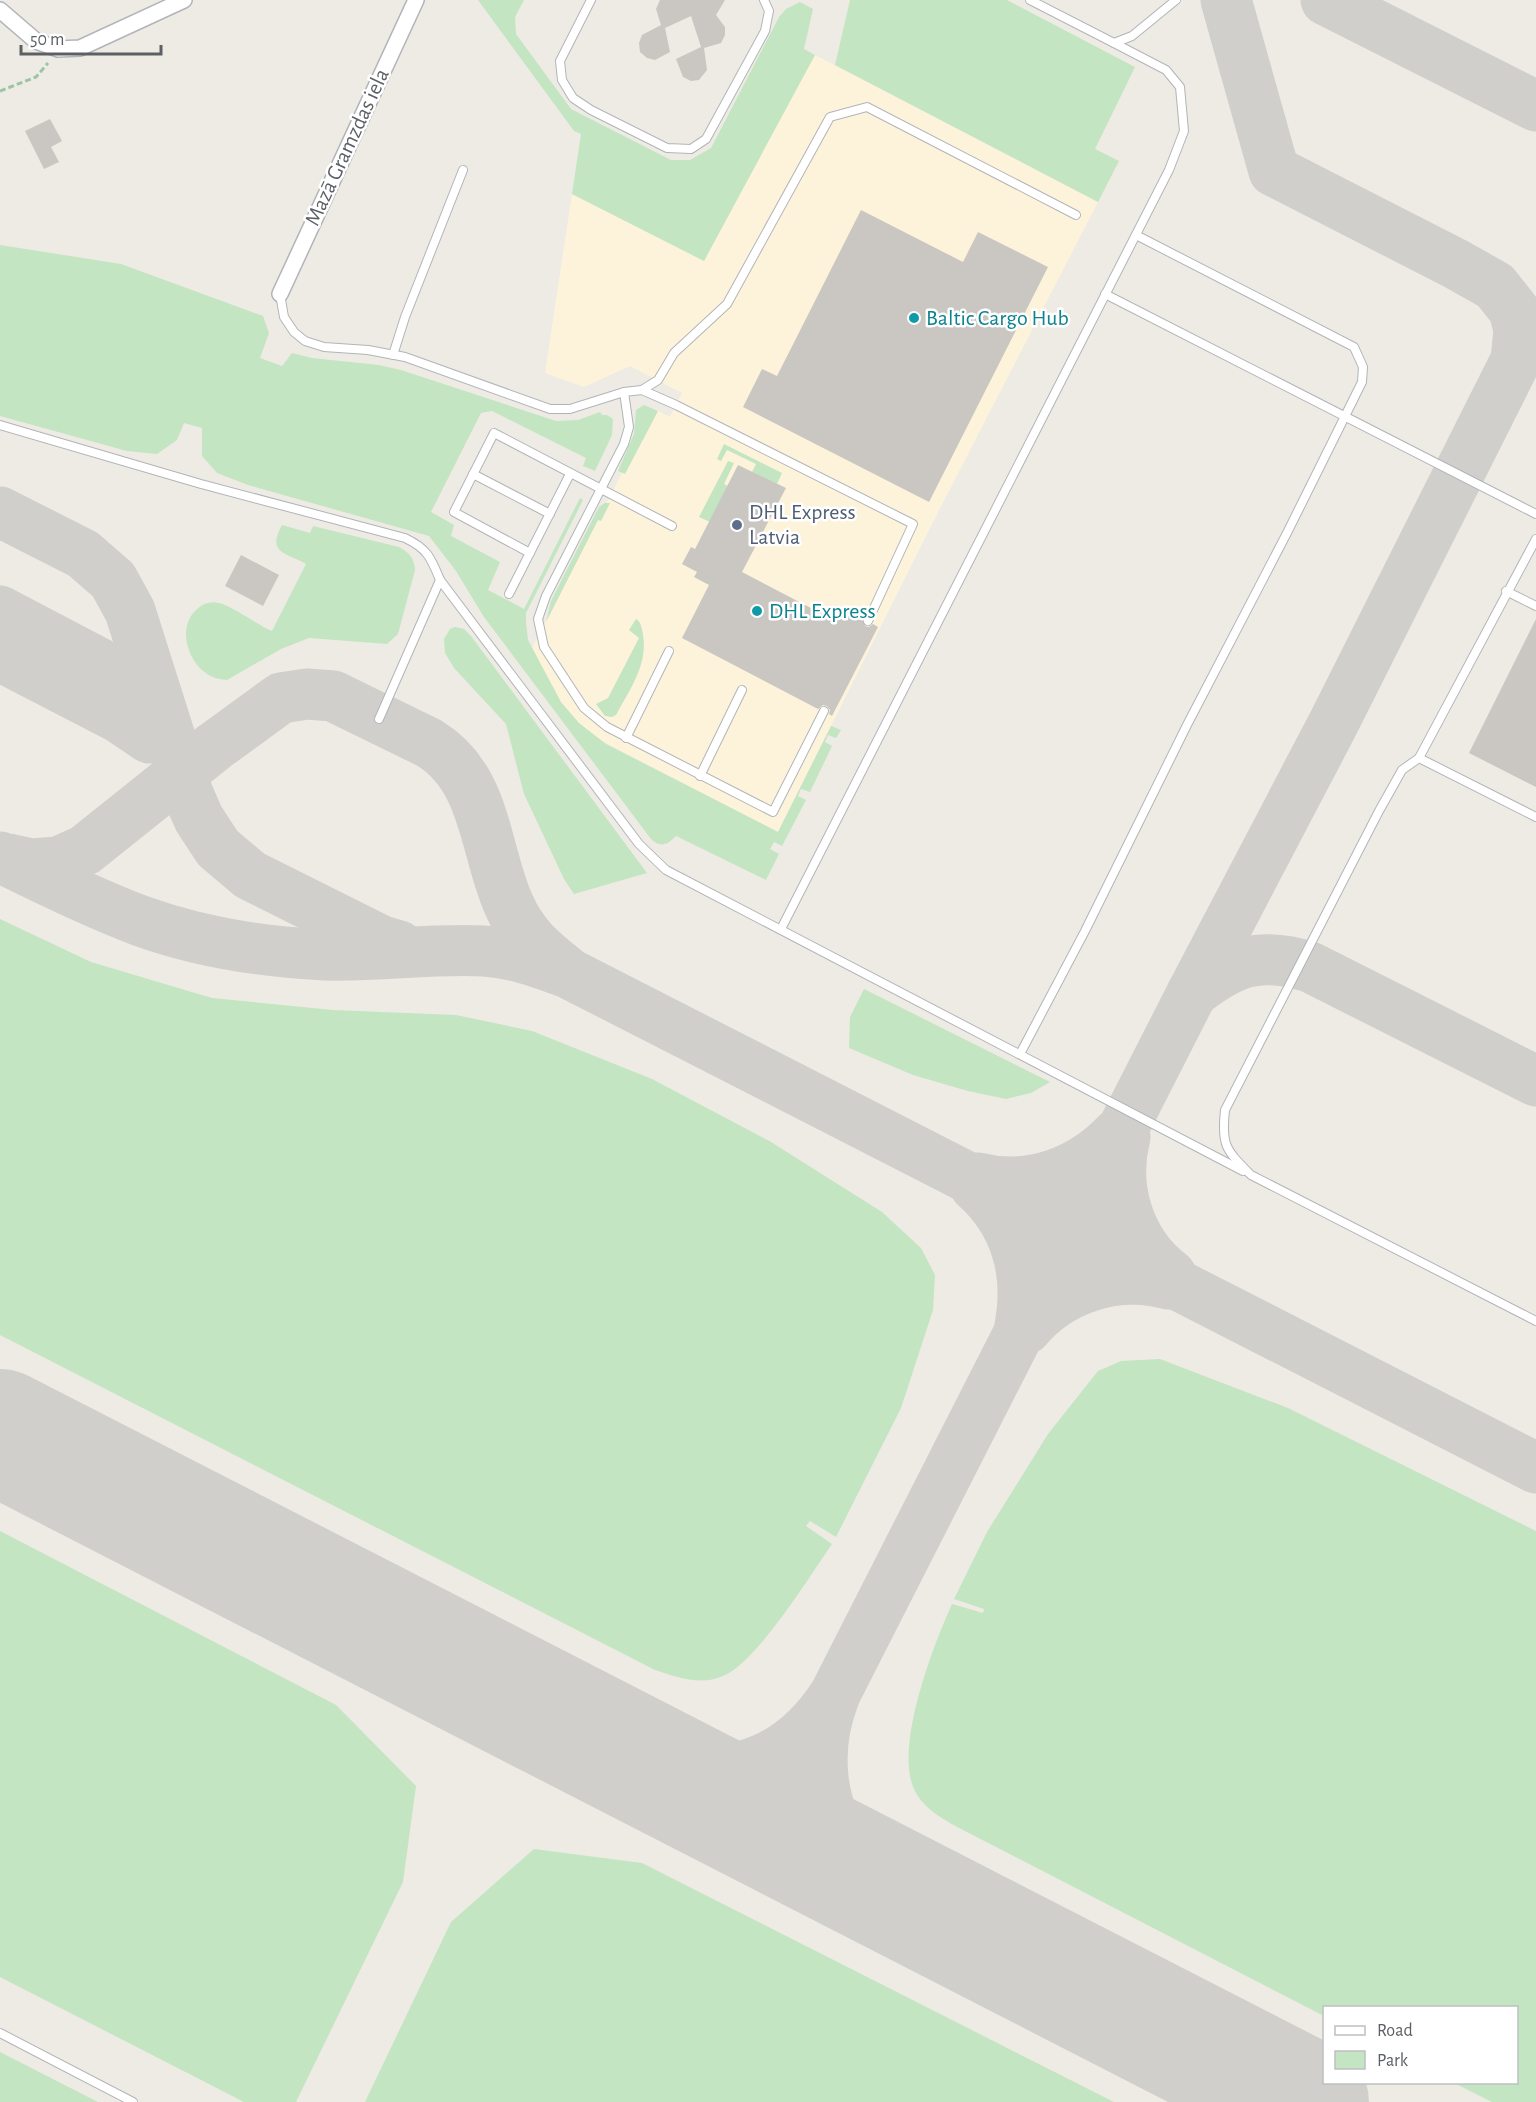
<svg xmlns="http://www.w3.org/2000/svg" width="1536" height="2102" viewBox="0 0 1536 2102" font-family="'Alegreya Sans',sans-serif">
	<rect width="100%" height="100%" fill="#eeebe4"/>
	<polygon fill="#fdf3da" points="815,55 1098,202 933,522 778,832 567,723 530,652 655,409 670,417 682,393 630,366 584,387 545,373 572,194 704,261"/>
	<g fill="#c3e5c1">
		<polygon points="478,0 524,0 515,17 516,34 571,109 671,160 690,160 711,148 779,17 786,9 800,2 813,9 804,49 815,55 704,261 572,194 581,134 574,131"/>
		<polygon points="850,0 1007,0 1135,67 1095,149 1119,161 1098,202 835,65"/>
		<path d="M0 245 121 264 263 316 269 333 260 358 282 366 292 353 312 358 379 365 401 370 556 421 578 420 600 412 602 415H607L613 419 612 435 595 471 583 466 586 458 492 411 481 413 431 512 454 525 451 536 500 562 488 590 524 609 580 498 583 500 526 613V623L528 640 561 702 579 723 606 744 778 832 831 726 841 730 836 738 828 735 825 742 832 746 810 792 801 789 798 796 806 800 782 846 774 842 770 849 779 854 766 880 676 836C667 845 661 848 651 839L484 617 456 571 429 536 248 485 217 473 202 456V428L184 423 177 440 157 454 127 451 0 416Z"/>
		<polygon points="644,405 658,411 625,474 618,471 634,434 636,410"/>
		<polygon points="724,444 782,473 777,484 752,472 756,464 727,450 721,461 717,459"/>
		<polygon points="728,461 734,463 724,484 728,486 710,522 699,517"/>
		<polygon points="605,503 610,503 601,521 598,520 546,622 551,601 599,507"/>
		<path d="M282 525 310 533 313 526 399 547C410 553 414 558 415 570L398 634 387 644 309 638 281 649 227 680C222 679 217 679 213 677 187 666 174 623 201 606 205 603 213 601 219 603 232 606 258 625 272 631L306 564C284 552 267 553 282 525Z"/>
		<path d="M636 619C641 622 642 628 643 635 648 665 630 689 616 715L612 717 605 716 596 704 608 698 639 638 629 630Z"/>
		<polygon points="455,627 464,629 471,636 647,873 574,894 564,879 524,794 506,724 454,668 445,653 444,639 450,629"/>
		<path d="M0 919 91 962 212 998 333 1010 456 1015 532 1031 652 1079 771 1142 882 1212 921 1248 935 1275 933 1310 901 1408 836 1537 810 1521 806 1526 832 1544C809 1577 757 1662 723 1676 700 1686 677 1677 655 1670L0 1335Z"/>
		<polygon points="864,989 1050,1082 1031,1093 1006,1099 968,1091 913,1075 849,1048 850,1017"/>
		<path d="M1160 1359 1288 1408 1536 1531V2102H1492L1454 2083 1516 2082V2008H1324V2016L961 1829C943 1819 925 1810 915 1791 893 1749 933 1646 952 1604L983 1613 984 1609 954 1599 987 1532 1048 1434 1098 1371 1121 1361Z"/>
		<polygon points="0,1531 336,1705 416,1786 403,1882 296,2102 244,2102 0,1977"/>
		<polygon points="534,1849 642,1863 1114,2102 365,2102 451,1922"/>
		<polygon points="0,2052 98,2102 0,2102"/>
	</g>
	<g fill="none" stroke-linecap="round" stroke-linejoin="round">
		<g stroke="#d0cfcc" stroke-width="51">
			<polyline points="1326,0 1536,106"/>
			<polyline points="0,512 83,554 113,580 130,611 188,794 199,819 218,848 250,875 382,941 399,946"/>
			<polyline points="0,611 99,663 132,691 160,726"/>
			<polyline points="0,656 118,717 149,738"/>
			<path d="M0 857C46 880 93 903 141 921 199 942 264 952 325 955 378 957 431 948 484 951 514 953 541 963 568 973L1536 1468"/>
			<path d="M8 859 31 864 58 862 85 850 215 746 281 698 307 694 333 696 429 743C487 778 484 849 509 905 522 935 540 950 565 970"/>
			<path d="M1192 993C1233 961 1259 951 1310 967L1536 1081"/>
			<path d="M1125 1137C1112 1188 1129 1243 1171 1275"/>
			<path d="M978 1178C1031 1191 1082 1171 1118 1133"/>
			<path d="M975 1186C1016 1222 1030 1273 1020 1326"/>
			<path d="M1026 1329C1060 1288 1117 1270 1168 1284"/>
			<path d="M834 1697C814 1749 818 1812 856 1855 870 1870 886 1882 902 1895"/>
			<path d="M628 1755C712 1786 784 1773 835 1694L1192 993 1334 722 1516 360 1519 330 1514 310 1495 286 1456 264 1274 171 1226 0"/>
		</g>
		<polyline stroke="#d0cfcc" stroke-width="126" points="0,1432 1306,2102"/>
	</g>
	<g fill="#cac6c1">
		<polygon points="660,0 725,0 716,15 725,27 725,35 721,43 704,48 707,70 699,80 691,81 683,77 676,59 701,47 691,16 665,28 670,52 655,60 647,58 640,52 639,43 642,35 661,25 656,9"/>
		<polygon points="50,119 62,141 51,147 59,162 44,169 25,131"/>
		<polygon points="861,210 963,262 978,232 1048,267 929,502 743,407 762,369 777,376"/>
		<polygon points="738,465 786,488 742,572 830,618 836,605 863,619 865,626 869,627 873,624 878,627 832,716 829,714 830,710 827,706 823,705 818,709 682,638 709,585 694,577 697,572 682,564 691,547 695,549"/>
		<polygon points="241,555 279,575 263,606 225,586"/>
		<polygon points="1536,619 1536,787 1469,753"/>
	</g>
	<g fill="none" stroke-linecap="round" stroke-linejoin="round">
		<g stroke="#b1b5b9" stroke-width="10">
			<g id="service">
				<polyline points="591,0 560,61 562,80 573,98 591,110 667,148 691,149 706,139 765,31 769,11 764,0"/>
				<polyline points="1030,0 1114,43 1132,36 1176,0"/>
				<polyline points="280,294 284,317 294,332 305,341 324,347 368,350 405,357 550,409 570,409 624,392"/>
				<polyline points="1105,294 1536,514"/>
				<polyline points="393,355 405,317 463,170"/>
				<polyline points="642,390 658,380 674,353 727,304 830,117 867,107 1076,215"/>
				<path d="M0 425 201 484 405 538C428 549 431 558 440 580L379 719"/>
				<polyline points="473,474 550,514"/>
				<path d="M1536 539 1419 758 1402 770 1379 811 1225 1110C1221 1146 1226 1150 1251 1175L1536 1321"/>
				<polyline points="530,553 454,512 494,433 672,526"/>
				<polyline points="440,580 639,844 666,870 1243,1171"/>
				<polyline points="1506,591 1536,606"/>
				<polyline points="509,594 570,474"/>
				<polyline points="824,711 773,812 607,727 584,708 544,647 538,619 546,596 624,444 629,427 624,392 642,390 676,405 913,524 868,621"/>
				<polyline points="626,738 669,651"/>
				<polyline points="1419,758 1536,817"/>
				<polyline points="700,776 742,690"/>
				<polyline points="781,929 1169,170 1184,131 1180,87 1166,70 1114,43"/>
				<polyline points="1020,1054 1085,931 1187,725 1288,531 1362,382 1363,367 1354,347 1136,235"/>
				<polyline points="0,2033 133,2102"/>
			</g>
		</g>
		<g stroke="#b1b5b9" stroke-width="18">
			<g id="minor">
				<polyline points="0,10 36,41 58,49 80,48 184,0"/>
				<polyline points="280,294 416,0"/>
			</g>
		</g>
		<polyline stroke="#9bc5a4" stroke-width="3" stroke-dasharray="6 3" stroke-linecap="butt" points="0,91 36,77 48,63"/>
		<use href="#service" stroke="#fff" stroke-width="8"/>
		<use href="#minor" stroke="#fff" stroke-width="15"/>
	</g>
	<g fill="#0f9aa8" stroke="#fff" stroke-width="2">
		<circle cx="914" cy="318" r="6"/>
		<circle cx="757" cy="611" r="6"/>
	</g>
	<circle fill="#5c6f8a" stroke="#fff" stroke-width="2" cx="737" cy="525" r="6"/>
	<g text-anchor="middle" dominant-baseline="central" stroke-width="5" stroke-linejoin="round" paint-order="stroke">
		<g font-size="22" fill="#5c6064" stroke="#fff">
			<text transform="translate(347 147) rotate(-65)">Mazā Gramzdas iela</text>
		</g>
		<g font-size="22" fill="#0d838f" stroke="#fff" text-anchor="start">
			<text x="926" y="318">Baltic Cargo Hub</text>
			<text x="769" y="611">DHL Express</text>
		</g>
		<g font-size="22" fill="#4e5e75" stroke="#fff" text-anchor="start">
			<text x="749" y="512">DHL Express<tspan x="749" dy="25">Latvia</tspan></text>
		</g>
	</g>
	<rect x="1323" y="2006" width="195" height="78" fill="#ffffff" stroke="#bebfc1" stroke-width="1.5"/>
	<rect x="1335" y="2026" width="30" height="9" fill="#ffffff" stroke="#bebfc1" stroke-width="1.5"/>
	<text x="1377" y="2036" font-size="18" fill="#5c6064">Road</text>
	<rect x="1335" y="2051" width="30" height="18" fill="#c3e5c1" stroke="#bebfc1" stroke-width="1.5"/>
	<text x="1377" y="2066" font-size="18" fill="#5c6064">Park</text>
	<path d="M21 45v9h140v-9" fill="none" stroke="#5c6064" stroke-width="3"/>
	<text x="30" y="45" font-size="18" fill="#5c6064" stroke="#ffffff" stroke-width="4.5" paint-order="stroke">50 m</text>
</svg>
